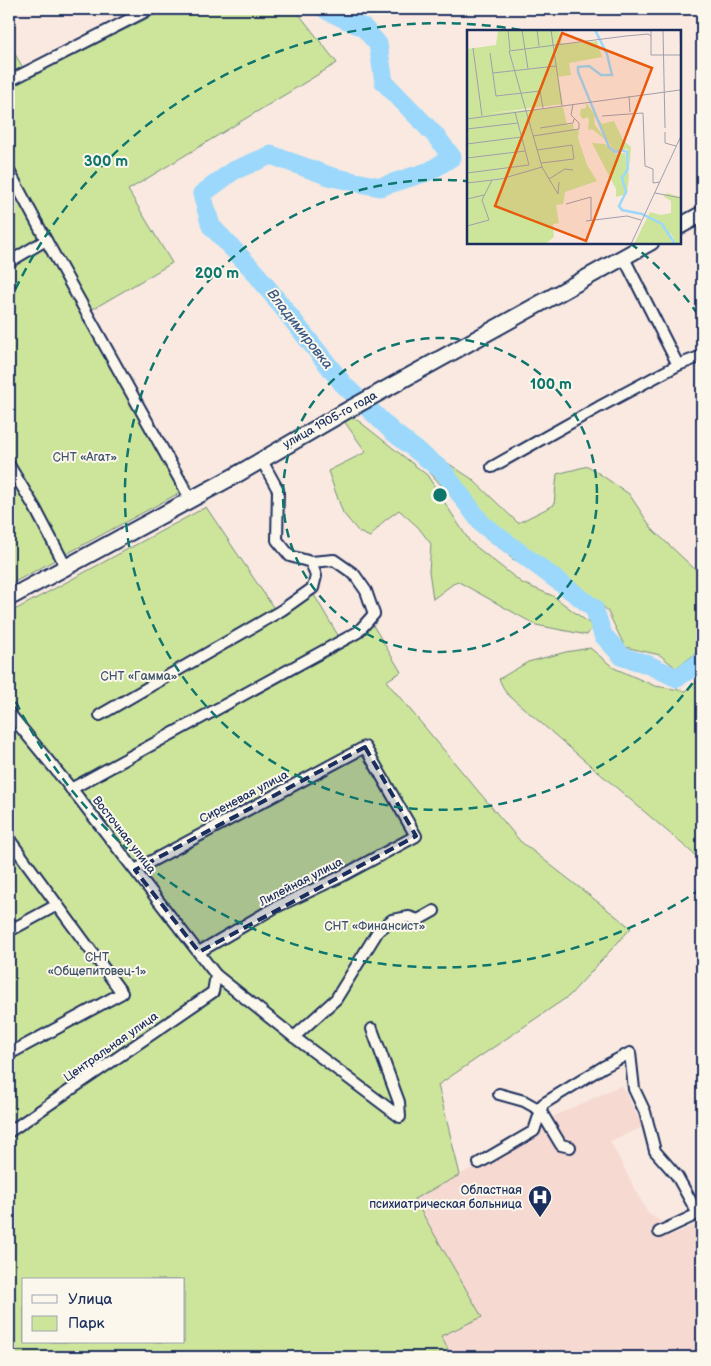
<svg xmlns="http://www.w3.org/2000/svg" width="711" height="1366" viewBox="0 0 711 1366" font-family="'Balsamiq Sans',sans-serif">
	<rect width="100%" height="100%" fill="#f9e9e0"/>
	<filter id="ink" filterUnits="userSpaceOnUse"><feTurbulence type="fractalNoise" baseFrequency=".02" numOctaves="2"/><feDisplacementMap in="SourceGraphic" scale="10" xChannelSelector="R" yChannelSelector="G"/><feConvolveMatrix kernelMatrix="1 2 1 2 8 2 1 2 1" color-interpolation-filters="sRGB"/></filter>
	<g filter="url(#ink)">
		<polygon fill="#f6d9d1" points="622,1085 643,1127 610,1141 648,1214 664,1223 671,1236 702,1222 702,1357 452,1357 441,1336 482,1317 414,1199 551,1126 548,1119"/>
		<g fill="#cde59b" stroke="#748a7c" fill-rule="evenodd">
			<polygon points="166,9 295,9 337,63 128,190 172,263 86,313 192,486 9,585 9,44 29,78"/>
			<polygon points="351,415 427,475 470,542 522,583 553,596 593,626 587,635 536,625 457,581 433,599 429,571 431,544 418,527 399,510 384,521 370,537 359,532 343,513 328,471 366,452 344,421"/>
			<polygon points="437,456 472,479 518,523 554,505 557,474 588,466 629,494 653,530 699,573 702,572 702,649 676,668 660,655 625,647 607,610 577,584 512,559 455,501 426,468"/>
			<path d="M206 507 279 616 314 595 339 637 371 622 401 672 386 681 520 841 631 928 569 996 438 1085 460 1175 414 1199 482 1317 441 1336 452 1357H9V613ZM24 1280H184V1342H24Z"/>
			<polygon points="590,648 614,668 655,686 686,691 702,677 702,861 506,693 499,679 528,662 566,652"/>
		</g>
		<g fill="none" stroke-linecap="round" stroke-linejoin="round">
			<polyline stroke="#9bd8fc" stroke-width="19" points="325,9 330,12 364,28 378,44 384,82 435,135 452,157 430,171 380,187 332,177 271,155 233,171 202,194 211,226 254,271 343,384 393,432 443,471 482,524 594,608 603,635 623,657 647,664 677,678 702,661"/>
			<g stroke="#1b2f5e" stroke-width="14">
				<g id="street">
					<polyline points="9,81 150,9"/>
					<polyline points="9,171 46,240 191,500"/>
					<polyline points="624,258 678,365"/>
					<polyline points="9,262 46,240"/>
					<polyline points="9,465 35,508 66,567"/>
					<polyline points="492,467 599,407 678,365 702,356"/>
					<polyline points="9,713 78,797 216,975 294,1037 336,999 378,931 392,920 409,917 418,920 434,911"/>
					<polyline points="100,715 232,639 282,610 313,588 316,576 311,562"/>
					<polyline points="71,789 358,632 374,614 366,591 354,574 334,560 311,562 290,556 277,540 278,490 261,459"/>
					<polyline points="9,839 122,993 9,1054"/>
					<polyline points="135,870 365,747 416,836 340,877 274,908 199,952"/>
					<polyline points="9,931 57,905"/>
					<polyline points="294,1037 400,1117 399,1102 372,1029"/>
					<polyline points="499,1094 524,1101 540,1110 561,1145 570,1147"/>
					<polyline points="9,1132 213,992 216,975"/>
					<polyline points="479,1163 534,1131 543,1104 603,1067 630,1053 634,1089 645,1112 655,1151 677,1176 698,1214"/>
					<polyline points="659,1232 702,1212"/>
				</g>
			</g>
			<g stroke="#1b2f5e" stroke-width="19">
				<g id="secondary">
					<polyline points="680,226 702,214"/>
					<polyline points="9,598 236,475 346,411 651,242"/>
				</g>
			</g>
			<use href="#street" stroke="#fbf7ec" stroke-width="10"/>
			<use href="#secondary" stroke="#fbf7ec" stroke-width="15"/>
		</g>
	</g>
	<path fill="#1b2f5e" fill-opacity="0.2" stroke="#1b2f5e" stroke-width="4" stroke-dasharray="10 6" stroke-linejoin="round" d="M365 747 416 836 199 952 135 870Z"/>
	<g fill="none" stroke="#0f766e" stroke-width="2.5" stroke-dasharray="9 6">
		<circle cx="440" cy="495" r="157"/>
		<path d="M701 671A315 315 0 1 1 467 181M630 243A315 315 0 0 1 701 319"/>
		<path d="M701 889A472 472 0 0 1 9 687M9 303A472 472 0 0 1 526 31"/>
	</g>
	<defs>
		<g id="hospital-pin" transform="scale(1.25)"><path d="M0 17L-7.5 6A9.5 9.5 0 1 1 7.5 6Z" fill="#1b2f5e" stroke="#fbf7ec"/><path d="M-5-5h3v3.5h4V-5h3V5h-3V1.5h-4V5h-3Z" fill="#fff"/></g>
	</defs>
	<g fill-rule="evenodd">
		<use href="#hospital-pin" x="540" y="1197"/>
	</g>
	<g text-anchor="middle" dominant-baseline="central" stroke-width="4" stroke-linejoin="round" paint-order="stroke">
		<g font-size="12" fill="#1b2f5e" stroke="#fbf7ec">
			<text transform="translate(330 420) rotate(-29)">улица 1905-го года</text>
			<text transform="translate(244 797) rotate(-28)">Сиреневая улица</text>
			<text transform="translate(124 835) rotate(52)">Восточная улица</text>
			<text transform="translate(301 882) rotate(-27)">Лилейная улица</text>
			<text transform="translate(111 1047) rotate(-35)">Центральная улица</text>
		</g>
		<g font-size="12" fill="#3f536a" stroke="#fbf7ec">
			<text x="85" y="457">СНТ «Агат»</text>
			<text x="139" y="676">СНТ «Гамма»</text>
			<text x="375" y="926">СНТ «Финансист»</text>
			<text x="97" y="957">СНТ<tspan x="97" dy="14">«Общепитовец-1»</tspan></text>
		</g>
		<g font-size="12" fill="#1b2f5e" stroke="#fbf7ec" text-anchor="end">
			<text x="522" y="1190">Областная<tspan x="522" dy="14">психиатрическая больница</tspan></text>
		</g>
		<g font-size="14" font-style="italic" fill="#3b5986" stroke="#fbf7ec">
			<text transform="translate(300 329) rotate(52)">Владимировка</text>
		</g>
	</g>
	<g transform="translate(467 30)">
		<rect width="214" height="214" fill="#f9e9e0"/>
		<path d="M31 0H92L95 14 130 11 135 27 102 33 104 45 91 47 96 74 24 83 96 77 100 95 106 94 107 100H112L111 108 120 135 130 151 98 162 96 174 89 175 92 193 86 194 87 207 78 214H0V19L29 15ZM119 73 135 94 147 91 156 110 164 117 163 135 160 119 148 121 143 115 127 85 128 95 140 111 125 99 121 100 122 90 121 87 116 89 113 85 114 79 119 78ZM125 113 138 114 148 124 158 123 162 146 160 164 149 167V159ZM200 163 214 167V214H209L203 202 206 214H167L183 182 194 185 204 183V171L196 166Z" fill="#cde59b"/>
		<path fill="none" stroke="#9bd8fc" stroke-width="2.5" d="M128 0 140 24 145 45H134L122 36 111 37V42L142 117 148 122 155 120 160 122 161 139 155 148 159 162 152 176 155 180 175 184 195 194 208 214"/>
		<path fill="none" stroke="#a09fac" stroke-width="1" d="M41 0 43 20M55 0 61 39M70 0 72 16M84 0 95 76M184 0V25H214M196 0 198 98M213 0 214 30M6 18 15 86M23 23 29 66 73 61 76 78M26 43 89 36M214 45V81M162 66 163 82M135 86 176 83 178 136 186 139V153L193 152M0 89 213 60M73 98 106 93 107 89M0 99 51 93M198 102V113L209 116M66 106 112 99V93L104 85 106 74M0 114 54 107M70 120 105 115 107 129 74 133M0 128 58 121M106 140 98 139 82 149 75 137 42 21 159 6 181 4 184 6M0 143 62 135 48 82M82 149 91 164 92 152M0 153 34 149 75 137M188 163 214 168M0 169 17 165M99 174 124 167V191M119 191 160 186 174 190M0 196 22 190 15 170 25 150M164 214 214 106"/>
		<path fill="#e8590c" fill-opacity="0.15" stroke="#e8590c" stroke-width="2.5" d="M95 3 185 38 119 211 28 176Z"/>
		<rect width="214" height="214" fill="none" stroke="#1b2f5e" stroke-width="2.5"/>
	</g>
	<circle cx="440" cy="495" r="8" fill="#0f766e" stroke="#fbf7ec" stroke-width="2.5"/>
	<g font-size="15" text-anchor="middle" font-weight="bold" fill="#0f766e" stroke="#fbf7ec" stroke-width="4" stroke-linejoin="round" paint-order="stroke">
		<text x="106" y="166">300 m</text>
		<text x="217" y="278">200 m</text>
		<text x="551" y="389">100 m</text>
	</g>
	<rect width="711" height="1366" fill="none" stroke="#fbf7ec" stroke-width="30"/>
	<rect x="15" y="15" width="681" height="1336" fill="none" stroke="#1b2f5e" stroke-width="2" filter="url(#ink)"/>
	<rect x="22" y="1278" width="162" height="65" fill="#fbf7ec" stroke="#a1a7b3"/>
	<rect x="32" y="1295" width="25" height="8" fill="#fbf7ec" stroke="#a1a7b3"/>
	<text x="68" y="1304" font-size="15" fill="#1b2f5e">Улица</text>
	<rect x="32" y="1316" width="25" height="15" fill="#cde59b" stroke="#a1a7b3"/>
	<text x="68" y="1328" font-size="15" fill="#1b2f5e">Парк</text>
</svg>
